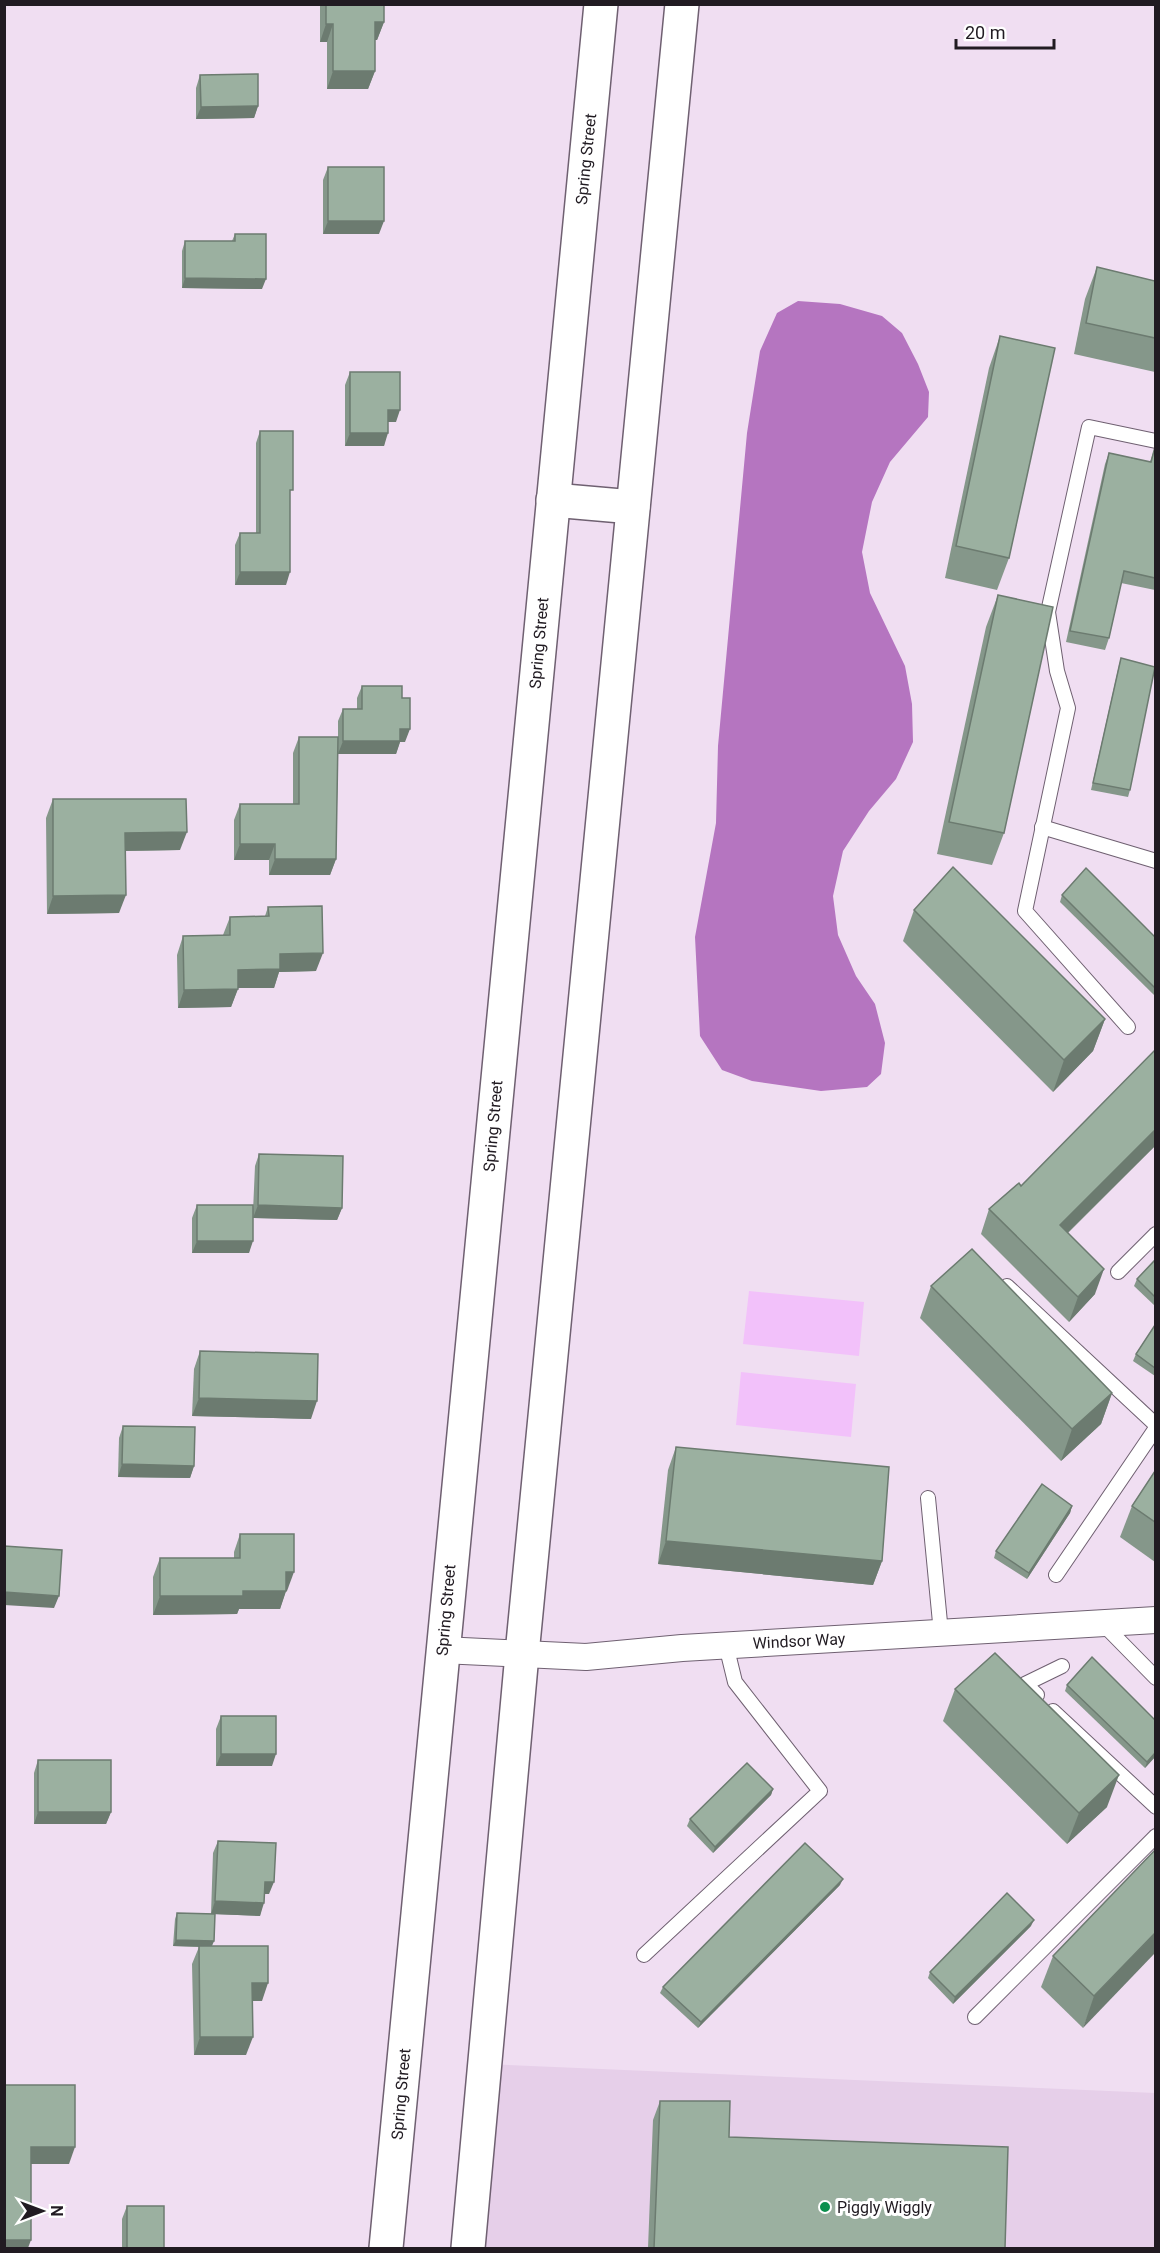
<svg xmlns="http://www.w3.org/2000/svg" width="1160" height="2253" viewBox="0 0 1160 2253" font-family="Roboto,sans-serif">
	<rect width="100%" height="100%" fill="#f0def2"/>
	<polygon fill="#e6cfe9" points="484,2064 1155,2093 1155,2248 468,2248"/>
	<g fill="#f2c1fa">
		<polygon points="749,1291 864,1302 859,1356 743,1344"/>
		<polygon points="741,1372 856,1384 851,1437 736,1425"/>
	</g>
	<polygon fill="#b575c0" points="798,301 840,304 882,316 902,333 918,364 929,392 928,417 890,462 872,502 862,552 870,593 905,666 912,704 913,742 896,779 869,811 843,851 833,896 838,935 856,976 875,1004 885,1043 881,1074 867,1087 821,1091 752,1081 722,1070 700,1036 695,937 716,823 718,746 747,433 760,351 777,313"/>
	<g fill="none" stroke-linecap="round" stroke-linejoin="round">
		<g stroke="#6f6071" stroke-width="16">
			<g id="service">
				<polyline points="1042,827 1156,861"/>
				<polyline points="1128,1027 1025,911 1068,708 1057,671 1048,612 1089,427 1156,441"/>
				<polyline points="1118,1272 1156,1234"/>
				<polyline points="1007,1286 1156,1425"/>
				<polyline points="928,1498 941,1633"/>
				<polyline points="1056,1575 1156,1428"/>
				<polyline points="1102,1623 1156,1678"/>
				<polyline points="1037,1695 1025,1684 1062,1666"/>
				<polyline points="1053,1711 1156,1807"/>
				<polyline points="644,1955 820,1791 735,1682 726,1645"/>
				<polyline points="975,2017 1156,1836"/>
			</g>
		</g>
		<g stroke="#6f6071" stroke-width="28">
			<polyline id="minor" points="442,1650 586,1657 682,1648 1156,1620"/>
		</g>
		<g stroke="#6f6071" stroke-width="36">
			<g id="secondary">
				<polyline points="553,500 633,507"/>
				<polyline points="386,2248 601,4"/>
				<polyline points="468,2248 522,1654 682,4"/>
			</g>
		</g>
		<use href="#service" stroke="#fff" stroke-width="14"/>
		<use href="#minor" stroke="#fff" stroke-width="26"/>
		<use href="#secondary" stroke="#fff" stroke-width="33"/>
	</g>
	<g fill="#85978a">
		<polygon points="320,4 384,4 384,22 377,40 375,40 375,71 368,89 327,89 327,42 320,42"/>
		<polygon points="200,75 258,106 254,118 196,119 196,88"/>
		<polygon points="328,167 379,234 323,234 323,180"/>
		<polygon points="235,234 262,289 182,288 182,251 185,241 232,241"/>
		<polygon points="1097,267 1155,281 1155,372 1074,354 1085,299"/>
		<polygon points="1000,336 1009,558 997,590 945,578 989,368"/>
		<polygon points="350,372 396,422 388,422 384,446 345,446 345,385"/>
		<polygon points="260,431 290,499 286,585 235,585 235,545 240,533 256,533 256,443"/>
		<polygon points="1155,447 1155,590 1121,583 1109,638 1105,650 1066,642 1105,464 1109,453 1150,462"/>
		<polygon points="998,595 1004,833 992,865 937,854 986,627"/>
		<polygon points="1121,658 1130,790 1128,797 1091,790 1119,665"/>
		<polygon points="362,686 402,698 405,742 400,742 396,754 338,754 336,859 330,875 269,875 269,860 234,860 234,820 240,804 293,804 293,753 299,737 338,737 338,721 343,709 357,709 357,698"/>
		<polygon points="53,799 180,850 126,851 119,913 47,914 46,818"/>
		<polygon points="1062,895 1155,937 1155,996 1060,902"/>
		<polygon points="268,907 316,971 279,972 274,988 238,988 231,1007 178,1008 177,955 183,936 223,935 230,917 265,916"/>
		<polygon points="914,910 1105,1019 1093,1051 1053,1092 903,941"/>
		<polygon points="1155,1146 1068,1233 1095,1294 1069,1322 981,1234 989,1209 1021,1186"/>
		<polygon points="259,1154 342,1208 337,1220 253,1218 249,1253 192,1253 192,1218 197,1205 253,1211 255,1166"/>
		<polygon points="1155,1260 1155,1306 1134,1286 1137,1279"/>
		<polygon points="931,1286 1112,1393 1101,1424 1061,1461 920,1318"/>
		<polygon points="1155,1325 1155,1376 1133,1361 1136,1354"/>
		<polygon points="200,1351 311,1419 192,1416 194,1369"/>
		<polygon points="123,1426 194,1466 190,1478 118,1477 119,1438"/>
		<polygon points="676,1447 882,1561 873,1585 658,1564 668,1470"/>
		<polygon points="1155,1471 1155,1562 1120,1537 1132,1506"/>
		<polygon points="1072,1506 1070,1513 1027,1579 994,1558 996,1551"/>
		<polygon points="240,1534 287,1591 286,1591 280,1609 239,1609 237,1614 153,1615 153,1577 160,1558 234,1558 234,1552"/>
		<polygon points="1067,1685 1155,1757 1145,1768 1065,1691"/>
		<polygon points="955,1689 1107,1807 1067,1844 943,1721"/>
		<polygon points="221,1716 272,1766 216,1766 216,1729"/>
		<polygon points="38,1760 111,1812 106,1824 34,1824 34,1773"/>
		<polygon points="773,1789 771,1795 713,1853 687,1826 690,1819"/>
		<polygon points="218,1841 269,1894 264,1894 260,1916 215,1914 214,1941 212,1946 262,2001 252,2001 246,2055 194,2055 192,1964 199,1947 173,1946 175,1919 177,1913 211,1914 213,1853"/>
		<polygon points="1155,1850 1083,2028 1041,1987 1053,1956"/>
		<polygon points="840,1885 698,2028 660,1993 663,1987"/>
		<polygon points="1031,1926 953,2004 928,1978 930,1972"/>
		<polygon points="660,2101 729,2137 1005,2248 648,2248 653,2120"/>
		<polygon points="127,2206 164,2248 122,2248 122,2219"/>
	</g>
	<g fill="#6c7b70">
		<polygon points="375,22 384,22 377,40 368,40"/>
		<polygon points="326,24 333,24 327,42 320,42"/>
		<polygon points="333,71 375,71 368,89 327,89"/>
		<polygon points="258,106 254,118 196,119 201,107"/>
		<polygon points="328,221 384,221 379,234 323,234"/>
		<polygon points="185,278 266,279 262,289 182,288"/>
		<polygon points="388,410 400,410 396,422 384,422"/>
		<polygon points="350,433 388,433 384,446 345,446"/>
		<polygon points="240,572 290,572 286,585 235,585"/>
		<polygon points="400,729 410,729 405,742 400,742 396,754 338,754 343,741"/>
		<polygon points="187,832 180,850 119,851 125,833"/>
		<polygon points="240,844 275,844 269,860 234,860"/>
		<polygon points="275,859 336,859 330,875 269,875"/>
		<polygon points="126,895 119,913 47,914 53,896"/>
		<polygon points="323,953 316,971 279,972 274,988 231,988 238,970 280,954"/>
		<polygon points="238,989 231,1007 178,1008 184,990"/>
		<polygon points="1105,1019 1093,1051 1053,1092 1064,1060"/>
		<polygon points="1155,1130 1155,1146 1051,1249 1060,1225"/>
		<polygon points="258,1205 342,1208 337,1220 253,1218"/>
		<polygon points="197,1241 253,1241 249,1253 192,1253"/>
		<polygon points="1104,1269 1095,1294 1069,1322 1078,1297"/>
		<polygon points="1112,1393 1101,1424 1061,1461 1072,1429"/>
		<polygon points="199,1398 317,1401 311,1419 192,1416"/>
		<polygon points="122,1464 194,1466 190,1478 118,1477"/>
		<polygon points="1072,1506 1070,1513 1027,1579 1029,1573"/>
		<polygon points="666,1541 882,1561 873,1585 658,1564"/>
		<polygon points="286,1572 294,1572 287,1591 280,1591"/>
		<polygon points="243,1591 286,1591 280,1609 239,1609 237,1614 153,1615 160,1596"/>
		<polygon points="4,1592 59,1596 54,1608 4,1605"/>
		<polygon points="1155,1753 1155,1757 1145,1768 1147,1762"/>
		<polygon points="221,1754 276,1754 272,1766 216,1766"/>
		<polygon points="1119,1775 1107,1807 1067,1844 1079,1813"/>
		<polygon points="773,1789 771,1795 713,1853 715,1847"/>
		<polygon points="38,1812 111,1812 106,1824 34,1824"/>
		<polygon points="843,1879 840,1885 698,2028 701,2022"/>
		<polygon points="265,1882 274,1882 269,1894 260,1894"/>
		<polygon points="215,1901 264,1903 260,1916 211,1914"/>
		<polygon points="1034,1920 1031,1926 953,2004 955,1997"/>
		<polygon points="1155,1933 1155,1953 1083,2028 1094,1996"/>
		<polygon points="176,1940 214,1941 211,1947 173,1946"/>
		<polygon points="252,1983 268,1983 262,2001 246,2001"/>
		<polygon points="200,2037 253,2037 246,2055 194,2055"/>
		<polygon points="31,2147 75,2147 69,2164 25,2164"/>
		<polygon points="4,2240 31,2240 28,2248 4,2248"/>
	</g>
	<g fill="#9bb0a0" stroke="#6c7b70" stroke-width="1.5">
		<polygon points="326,4 384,4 384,22 375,22 375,71 333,71 333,24 326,24"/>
		<polygon points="258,74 258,106 201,107 200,75"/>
		<rect x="328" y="167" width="56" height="54"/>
		<polygon points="235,234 266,234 266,279 185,278 185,241 235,241"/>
		<polygon points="1097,267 1155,281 1155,338 1086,323"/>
		<polygon points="1000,336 1055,348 1009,558 956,546"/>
		<polygon points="350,372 400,372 400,410 388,410 388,433 350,433"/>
		<polygon points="260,431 293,431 293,490 290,490 290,572 240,572 240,533 260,533"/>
		<polygon points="1155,447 1155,578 1124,571 1109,638 1070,631 1109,453 1151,462"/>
		<polygon points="998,595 1053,607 1004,833 949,822"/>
		<polygon points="1121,658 1155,667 1130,790 1093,783"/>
		<polygon points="362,686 402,686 402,698 410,698 410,729 400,729 400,741 343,741 343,709 362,709"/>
		<polygon points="299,737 338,737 336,859 275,859 275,844 240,844 240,804 299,804"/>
		<polygon points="53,799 186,799 187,832 125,833 126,895 53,896"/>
		<polygon points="953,867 1105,1019 1064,1060 914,910"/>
		<polygon points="1086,868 1155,937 1155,988 1062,895"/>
		<polygon points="322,906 323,953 280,954 280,969 238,970 238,989 184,990 183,936 230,935 230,917 269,916 268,907"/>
		<polygon points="1155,1050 1155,1130 1060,1225 1104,1269 1078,1297 989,1209 1019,1183 1021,1186"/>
		<polygon points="259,1154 343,1156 342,1208 258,1205"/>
		<rect x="197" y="1205" width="56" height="36"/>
		<polygon points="972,1249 1112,1393 1072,1429 931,1286"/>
		<polygon points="1155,1260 1155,1297 1137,1279"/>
		<polygon points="1155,1325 1155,1368 1136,1354"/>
		<polygon points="200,1351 318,1354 317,1401 199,1398"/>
		<polygon points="123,1426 195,1427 194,1466 122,1464"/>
		<polygon points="676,1447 889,1467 882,1561 666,1541"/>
		<polygon points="1155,1471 1155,1522 1132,1506"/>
		<polygon points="1042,1484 1072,1506 1029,1573 996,1551"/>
		<polygon points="240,1534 294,1534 294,1572 286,1572 286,1591 243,1591 243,1596 160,1596 160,1558 240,1558"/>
		<polygon points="4,1546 62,1550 59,1596 4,1592"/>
		<polygon points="995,1653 1119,1775 1079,1813 955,1689"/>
		<polygon points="1092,1657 1155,1720 1155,1753 1147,1762 1067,1685"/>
		<rect x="221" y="1716" width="55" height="38"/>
		<rect x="38" y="1760" width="73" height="52"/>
		<polygon points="747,1763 773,1789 715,1847 690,1819"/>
		<polygon points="218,1841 276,1843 274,1882 265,1882 264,1903 215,1901"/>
		<polygon points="805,1843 843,1879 701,2022 663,1987"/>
		<polygon points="1155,1850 1155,1933 1094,1996 1053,1956"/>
		<polygon points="1007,1893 1034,1920 955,1997 930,1972"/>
		<polygon points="177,1913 215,1914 214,1941 176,1940"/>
		<polygon points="199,1946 268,1946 268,1983 252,1983 253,2037 200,2037"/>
		<polygon points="4,2085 75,2085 75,2147 31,2147 31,2240 4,2240"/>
		<polygon points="660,2101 730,2101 729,2137 1008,2147 1005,2248 654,2248"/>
		<rect x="127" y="2206" width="37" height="42"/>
	</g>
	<circle fill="#0b8f4d" stroke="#fff" stroke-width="2" cx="825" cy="2207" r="6"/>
	<g text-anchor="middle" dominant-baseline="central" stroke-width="6" stroke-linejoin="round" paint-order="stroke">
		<g font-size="16" fill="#211b22" stroke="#fff">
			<text transform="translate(586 159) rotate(-84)">Spring Street</text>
			<text transform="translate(539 643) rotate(-85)">Spring Street</text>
			<text transform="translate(493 1126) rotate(-85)">Spring Street</text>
			<text transform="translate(446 1610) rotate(-85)">Spring Street</text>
			<text transform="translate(799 1641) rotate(-3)">Windsor Way</text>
			<text transform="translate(401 2094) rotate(-85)">Spring Street</text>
		</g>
		<g font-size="16" fill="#211b22" stroke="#fff" text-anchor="start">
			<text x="837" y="2207">Piggly Wiggly</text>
		</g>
	</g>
	<rect width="1160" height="2253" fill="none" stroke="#211b22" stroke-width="12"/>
	<g transform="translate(42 2211) rotate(90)" stroke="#ffffff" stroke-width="4.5" paint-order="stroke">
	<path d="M0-4.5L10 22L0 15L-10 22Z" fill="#211b22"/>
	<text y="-9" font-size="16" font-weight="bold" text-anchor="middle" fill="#211b22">N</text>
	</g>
	<path d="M956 39v9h98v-9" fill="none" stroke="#211b22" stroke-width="3"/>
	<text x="965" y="39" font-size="18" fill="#211b22" stroke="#ffffff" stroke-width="4.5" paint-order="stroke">20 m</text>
</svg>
